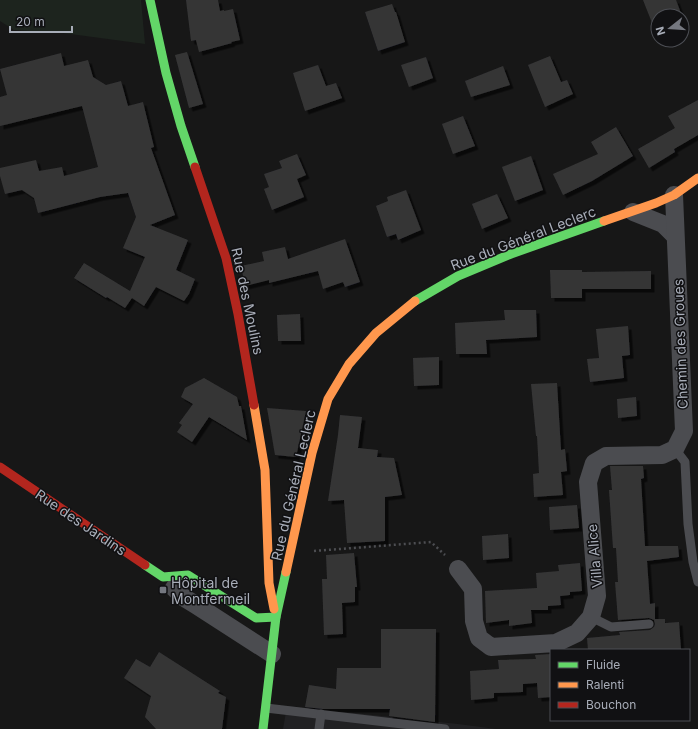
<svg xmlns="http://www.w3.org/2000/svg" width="698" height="729" viewBox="0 0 698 729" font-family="Inter,sans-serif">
	<defs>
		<filter id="shadow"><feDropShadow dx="3.5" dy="3.5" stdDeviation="0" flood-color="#0009"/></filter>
	</defs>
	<rect width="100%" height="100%" fill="#171717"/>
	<polygon fill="#212123" points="287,706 458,724 496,729 283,729"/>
	<polygon fill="#1d241e" points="0,0 141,0 145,44 63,33 14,30 0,21"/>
	<g fill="#353536" filter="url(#shadow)">
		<polygon points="186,0 218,0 220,11 224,10 224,11 233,9 240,40 231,42 232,43 199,52 196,40 191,41"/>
		<polygon points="643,0 676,0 682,16 658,16 658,38"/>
		<polygon points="392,4 395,12 396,12 405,42 378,51 365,12"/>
		<polygon points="187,52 203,104 189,108 175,55"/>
		<polygon points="61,53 64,66 88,60 93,77 106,85 121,81 128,106 143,102 154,147 151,148 175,215 150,225 188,240 176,270 195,279 189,294 184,301 156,287 144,306 132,298 125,308 107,297 106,298 74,278 84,263 130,291 145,257 123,248 136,217 128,193 100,197 38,213 34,198 22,190 5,194 0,176 0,168 36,160 39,171 62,167 64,176 98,167 82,106 0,126 0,97 7,95 0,69"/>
		<polygon points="550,56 561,82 567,80 573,94 545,107 528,65"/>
		<polygon points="426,57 433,78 409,87 401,65"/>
		<polygon points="318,65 326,86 336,83 342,98 305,111 293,73"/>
		<polygon points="503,66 510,85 471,97 465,81"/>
		<polygon points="698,100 698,135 674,149 675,152 649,168 638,149 675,128 668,116"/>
		<polygon points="463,116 475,146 453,154 442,124"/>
		<polygon points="616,127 633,156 592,181 563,195 553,174 598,154 591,142"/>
		<polygon points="297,154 306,175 297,179 304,197 272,210 264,189 269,187 264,174 282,168 279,161"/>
		<polygon points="531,156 543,190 515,201 502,167"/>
		<polygon points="406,190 421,230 398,240 396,234 387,237 376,206 388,201 387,197"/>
		<polygon points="497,194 508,218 482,229 472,204"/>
		<polygon points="345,239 360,282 345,287 343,282 323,289 318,271 269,283 269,280 245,286 241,266 264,261 262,252 285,247 288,259"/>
		<polygon points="550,270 582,270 582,272 651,271 651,289 582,289 582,298 551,298"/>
		<polygon points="504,310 536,310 537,337 486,340 487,354 456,354 455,323 505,320"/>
		<polygon points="300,314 301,341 278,341 277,315"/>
		<polygon points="628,326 630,355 622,356 624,378 590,382 587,359 599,358 596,329"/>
		<polygon points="439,357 439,385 414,386 413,358"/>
		<polygon points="204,378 237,397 239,406 241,406 247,440 209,417 192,442 177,432 182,425 179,423 193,404 181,397 185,388"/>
		<polygon points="557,383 561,450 565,449 567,471 561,472 563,495 534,497 533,474 539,473 537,436 536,436 531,384"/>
		<polygon points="636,397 637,416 618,418 617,399"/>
		<polygon points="267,408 306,411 296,457 275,455"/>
		<polygon points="340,415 362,417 358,448 378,450 377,457 394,458 402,495 385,497 385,541 347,543 344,500 328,501 338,435"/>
		<polygon points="610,466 643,466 644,478 641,479 645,546 678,546 679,557 647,561 650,604 655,603 655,619 665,619 665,623 679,622 681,650 588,650 587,638 620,635 619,632 650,630 654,627 655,624 654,620 649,618 618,620 615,582 618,582 616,548 613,548 609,490 612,490"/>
		<polygon points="577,505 579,528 550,530 549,507"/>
		<polygon points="508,534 509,558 483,560 482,536"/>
		<polygon points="354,553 357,587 355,587 355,602 342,603 343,634 324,635 322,579 327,579 326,555"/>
		<polygon points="580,563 582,591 570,592 570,595 560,596 561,605 548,606 548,610 531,610 532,623 509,626 509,620 486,623 485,591 537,588 536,573 559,571 558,565"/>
		<polygon points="381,629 436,629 435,722 389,716 390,709 323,709 305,707 309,685 336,689 337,668 381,668"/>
		<polygon points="159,652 220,691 218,693 226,697 222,729 156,729 145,717 151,696 124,678 136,659 150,667"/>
		<polygon points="551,654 551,697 538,698 537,683 523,684 523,692 494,693 494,698 471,700 470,671 499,669 498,660 536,659 535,655"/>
	</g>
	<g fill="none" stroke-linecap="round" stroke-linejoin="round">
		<polyline stroke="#4d4e52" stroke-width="2.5" stroke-dasharray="2 3" stroke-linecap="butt" points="314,551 431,542 445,555"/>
		<g stroke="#4b4c50" stroke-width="9">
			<polyline points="675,449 685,462 688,524 693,562 698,582"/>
			<polyline points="591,617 611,627 649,624"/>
			<polyline points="266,708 445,729"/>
			<polyline points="319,729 321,714"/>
		</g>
		<g stroke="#4b4c50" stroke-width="18">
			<polyline points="633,212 663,224 675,236"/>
			<polyline points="458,569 473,589 474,621 479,638 491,647 556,643 577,633 591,617 597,596 588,482 594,463 606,456 662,455 675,449 684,431 674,195"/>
			<polyline points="174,588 183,597 196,605 272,654"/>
		</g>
		<g stroke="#63d668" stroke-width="9">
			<polyline points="150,0 166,73 181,126 195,167"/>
			<polyline points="415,301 458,276 511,254 604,221"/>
			<polyline points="145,565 163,577 188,575 256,618 276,617"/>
			<polyline points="263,729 276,617 286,572"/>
		</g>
		<g stroke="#ff974d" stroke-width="9">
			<polyline points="604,221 656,203 674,195 698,178"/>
			<polyline points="254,405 265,470 269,583 274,609"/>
			<polyline points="286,572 312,453 328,399 349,364 376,333 415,301"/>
		</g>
		<g stroke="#b3261e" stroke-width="9">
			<polyline points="195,167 226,258 238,314 254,405"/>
			<polyline points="0,467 145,565"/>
		</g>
	</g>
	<rect fill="#757880" stroke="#111113" stroke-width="1.5" x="159" y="586" width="8" height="8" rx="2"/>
	<g text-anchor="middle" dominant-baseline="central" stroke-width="3" stroke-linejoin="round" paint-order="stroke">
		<g font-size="14" fill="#a8adb8" stroke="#111113">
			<text transform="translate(523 238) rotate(-21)">Rue du Général Leclerc</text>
			<text transform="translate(248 301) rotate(78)">Rue des Moulins</text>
			<text transform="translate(680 344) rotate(-92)">Chemin des Groues</text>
			<text transform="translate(293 485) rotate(-77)">Rue du Général Leclerc</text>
			<text transform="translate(81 522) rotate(34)">Rue des Jardins</text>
			<text transform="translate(594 556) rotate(-95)">Villa Alice</text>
		</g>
		<g font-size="14" fill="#a8adb8" stroke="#111113" text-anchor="start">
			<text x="171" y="582">Hôpital de<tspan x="171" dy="16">Montfermeil</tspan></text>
		</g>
	</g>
	<rect x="550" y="649" width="140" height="72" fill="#111113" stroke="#4d4f55"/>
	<rect x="558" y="662" width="20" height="6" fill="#63d668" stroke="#4d4f55"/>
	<text x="586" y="669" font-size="12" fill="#a8adb8">Fluide</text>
	<rect x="558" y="682" width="20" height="6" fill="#ff974d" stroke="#4d4f55"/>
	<text x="586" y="689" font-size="12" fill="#a8adb8">Ralenti</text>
	<rect x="558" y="702" width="20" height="6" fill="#b3261e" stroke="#4d4f55"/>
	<text x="586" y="709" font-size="12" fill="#a8adb8">Bouchon</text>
	<g transform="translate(670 28) rotate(253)"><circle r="19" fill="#111113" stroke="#4d4f55"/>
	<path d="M0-3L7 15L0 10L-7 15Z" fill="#757880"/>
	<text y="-6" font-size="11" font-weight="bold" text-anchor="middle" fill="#a8adb8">N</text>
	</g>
	<path d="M10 26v6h62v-6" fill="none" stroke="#a8adb8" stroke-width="2"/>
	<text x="16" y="26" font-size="12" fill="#a8adb8" stroke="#111113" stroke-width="3" paint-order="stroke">20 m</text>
</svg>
